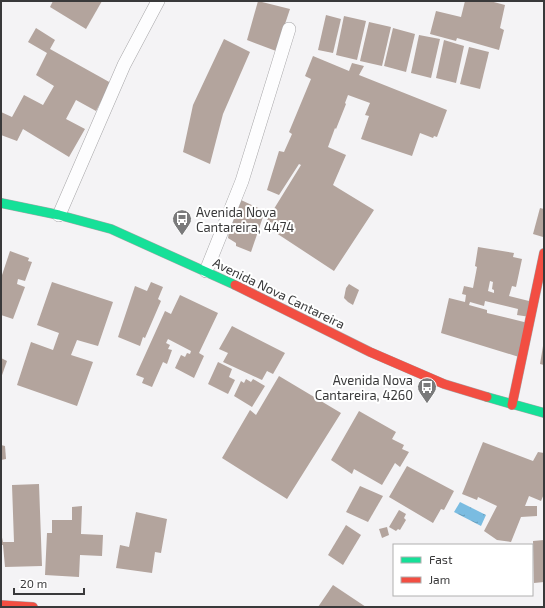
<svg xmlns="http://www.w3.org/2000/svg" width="545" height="608" viewBox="0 0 545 608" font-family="'Exo 2',sans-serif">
	<defs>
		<pattern id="water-ripples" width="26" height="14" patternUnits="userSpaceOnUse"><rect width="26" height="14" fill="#7abce1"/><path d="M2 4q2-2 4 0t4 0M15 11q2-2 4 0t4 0" fill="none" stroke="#659ab7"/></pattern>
	</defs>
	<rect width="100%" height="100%" fill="#f4f3f5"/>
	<polygon fill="url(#water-ripples)" points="460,502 486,515 481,526 454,512"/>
	<g fill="#b3a49d" fill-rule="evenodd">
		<polygon points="53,1 102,1 86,29 50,7"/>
		<polygon points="258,1 290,9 276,51 247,40"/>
		<polygon points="465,1 490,1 505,5 500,28 504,30 499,50 457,38 456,41 430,34 436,11 461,17"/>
		<polygon points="326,15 341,19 333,53 318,50"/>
		<polygon points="344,16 366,21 357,60 336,55"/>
		<polygon points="369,22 391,27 382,66 360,61"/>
		<polygon points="36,28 55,40 50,49 111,83 96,111 76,100 66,119 85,129 69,157 23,129 17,141 1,135 1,112 12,117 24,95 43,105 54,86 36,75 47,53 28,42"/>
		<polygon points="393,28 415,34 406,72 384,66"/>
		<polygon points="419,35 440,39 431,78 411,73"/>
		<polygon points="224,39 250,52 223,114 210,164 183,152 193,105"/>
		<polygon points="444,40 464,46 456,83 436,78"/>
		<polygon points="469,47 489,52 480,89 460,84"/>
		<polygon points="313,56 349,71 352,63 364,66 359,75 447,110 437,137 434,136 433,138 420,133 412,156 361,139 369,116 365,115 370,103 348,95 345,103 346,104 336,129 335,128 328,147 346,155 333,185 374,210 334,271 264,225 301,165 299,164 279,195 267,190 279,151 284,152 292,134 289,132 311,79 305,76"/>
		<polygon points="241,200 265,211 251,252 236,246 236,243 228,238 229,232 225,230"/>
		<polygon points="540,208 544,209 543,237 533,234"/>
		<path d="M478 247 514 253 513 257 522 259 516 287 512 286 509 296 533 302 530 317 517 315 518 309 485 301 484 306 470 302 469 305 487 310V313L528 323 519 357 441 333 449 298 465 302 466 295 462 294 464 286 473 288 477 267 475 266ZM490 281 493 282 492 289 494 290V293L488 291Z"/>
		<polygon points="10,251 29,258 28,261 32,262 25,281 18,279 17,284 25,287 13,319 1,315 1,278"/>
		<polygon points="52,282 113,302 98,346 77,340 71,355 93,362 77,406 17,385 31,342 53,350 59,333 37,325"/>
		<polygon points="151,282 163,287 158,299 161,301 145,338 143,337 140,346 118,337 135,286 147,291"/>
		<polygon points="349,284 359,290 353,305 348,302 344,298 346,288"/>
		<polygon points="180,295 218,313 199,353 204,356 194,378 175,368 181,355 185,357 187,353 190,354 191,351 168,339 166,343 170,345 168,349 172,350 167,364 163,362 152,387 142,383 144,378 136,375 165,311 171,314"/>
		<polygon points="232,326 285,353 273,374 267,371 262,380 223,362 228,353 219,349"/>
		<polygon points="543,346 544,346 544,365 540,364"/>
		<polygon points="1,358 7,361 1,378"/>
		<polygon points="218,362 232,369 229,377 235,380 228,394 208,384"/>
		<polygon points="279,376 341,413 287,499 222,458 250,410 256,415"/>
		<polygon points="246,379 251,382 253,379 265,386 252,407 234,396 241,381 244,383"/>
		<polygon points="359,411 396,432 392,439 404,445 402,449 409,452 400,467 395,463 382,485 354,469 352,474 331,460"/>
		<polygon points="483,442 533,461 538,452 544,453 544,494 541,501 529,496 525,506 537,506 537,516 521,517 511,542 497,540 484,531 497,506 478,497 477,500 462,494"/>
		<polygon points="1,445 5,446 6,459 1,460"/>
		<polygon points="407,466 454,491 444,510 441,509 433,523 389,497"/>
		<polygon points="39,484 42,566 5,567 3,545 1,545 1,533 3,542 14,542 12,485"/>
		<polygon points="360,486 383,496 368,522 346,512"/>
		<polygon points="82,506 81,534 103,535 102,556 80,555 79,577 45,575 47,533 52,533 52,520 72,520 72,507"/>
		<polygon points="399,510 406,514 404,518 406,520 400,530 398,529 396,531 389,527"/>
		<polygon points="136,512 167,519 161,553 155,552 152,573 116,568 120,545 129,547"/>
		<polygon points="346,525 361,535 343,565 328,555"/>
		<polygon points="387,527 389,535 382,538 379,529"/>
		<polygon points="544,540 544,582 534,583 533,541"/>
		<polygon points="333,585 366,607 318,607"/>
	</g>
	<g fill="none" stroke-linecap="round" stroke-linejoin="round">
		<g stroke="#a7a6a8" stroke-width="14">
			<g id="lane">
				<polyline points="59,215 124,65 158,1"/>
				<polyline points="206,271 242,181 289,29"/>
			</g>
		</g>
		<g stroke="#a7a6a8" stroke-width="10">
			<g id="fast">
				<polyline points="1,203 59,215 111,229 235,285"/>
				<polyline points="487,397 544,413"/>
			</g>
		</g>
		<g stroke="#a7a6a8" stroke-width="10">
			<g id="jam">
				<polyline points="235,285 370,352 444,384 487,397"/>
				<polyline points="512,405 544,253"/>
				<polyline points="1,605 33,607"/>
			</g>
		</g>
		<use href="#lane" stroke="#fdfdfe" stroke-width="13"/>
		<use href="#fast" stroke="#16e098" stroke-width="9"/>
		<use href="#jam" stroke="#f24e42" stroke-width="9"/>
	</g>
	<defs>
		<g id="bus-pin" transform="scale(1)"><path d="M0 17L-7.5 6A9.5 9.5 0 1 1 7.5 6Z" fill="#7a7a7b" stroke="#fff"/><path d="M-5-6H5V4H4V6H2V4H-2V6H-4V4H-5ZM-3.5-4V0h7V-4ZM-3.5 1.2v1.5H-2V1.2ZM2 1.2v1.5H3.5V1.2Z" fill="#fff"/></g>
	</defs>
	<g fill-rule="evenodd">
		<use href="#bus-pin" x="182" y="219"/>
		<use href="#bus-pin" x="427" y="387"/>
	</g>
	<g text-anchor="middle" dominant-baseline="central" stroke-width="4" stroke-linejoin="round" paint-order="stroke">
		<g font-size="13" fill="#39393a" stroke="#fff" text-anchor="start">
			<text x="196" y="212">Avenida Nova<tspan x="196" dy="15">Cantareira, 4474</tspan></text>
			<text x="413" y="380" text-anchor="end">Avenida Nova<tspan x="413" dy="15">Cantareira, 4260</tspan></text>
		</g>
		<g font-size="13" fill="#39393a" stroke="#fff">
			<text transform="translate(279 293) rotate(26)">Avenida Nova Cantareira</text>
		</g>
	</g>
	<rect width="545" height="608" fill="none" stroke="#39393a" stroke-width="4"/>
	<rect x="393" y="544" width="140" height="52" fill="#ffffff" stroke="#b0b0b0"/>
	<rect x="401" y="557" width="20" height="6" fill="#16e098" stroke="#b0b0b0"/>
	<text x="429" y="564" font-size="12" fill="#39393a">Fast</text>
	<rect x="401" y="577" width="20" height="6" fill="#f24e42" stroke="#b0b0b0"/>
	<text x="429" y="584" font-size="12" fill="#39393a">Jam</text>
	<path d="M14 588v6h70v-6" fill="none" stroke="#39393a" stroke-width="2"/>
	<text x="20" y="588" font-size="12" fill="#39393a" stroke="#ffffff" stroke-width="3" paint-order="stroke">20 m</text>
</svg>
